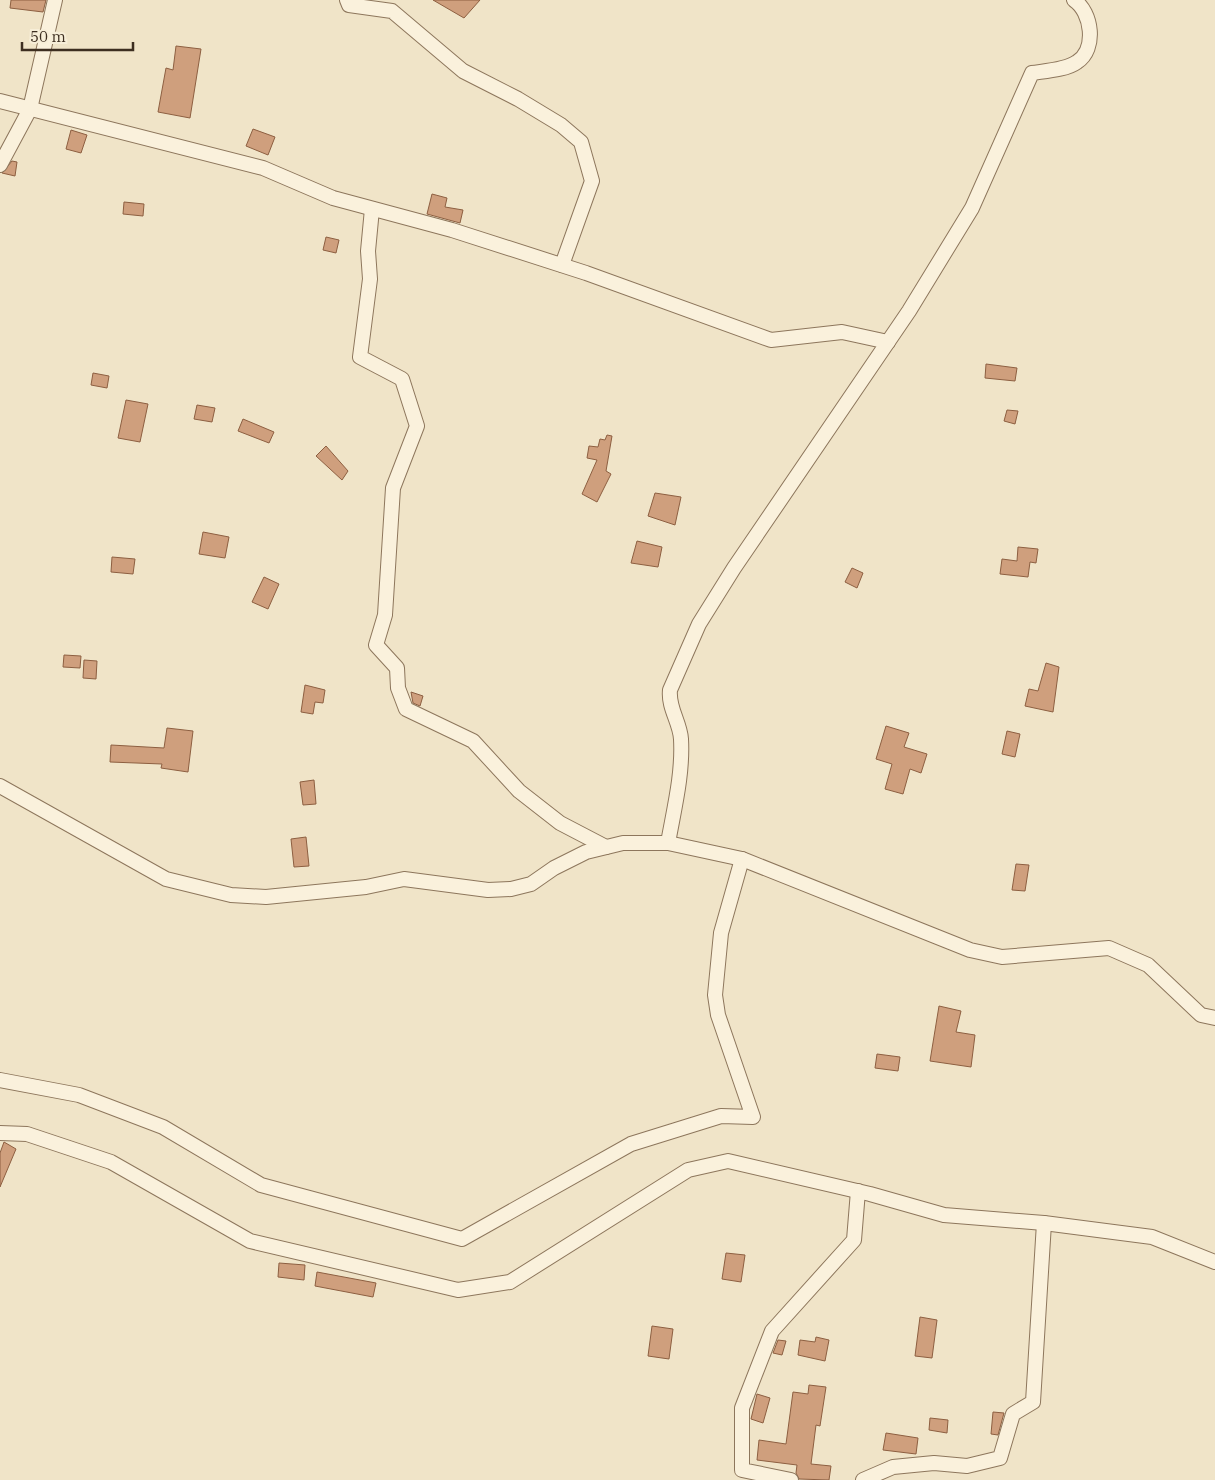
<svg xmlns="http://www.w3.org/2000/svg" width="1215" height="1480" viewBox="0 0 1215 1480" font-family="'IBM Plex Serif',serif">
	<rect width="100%" height="100%" fill="#f0e4c8"/>
	<g fill="#cf9f7d" stroke="#8d5f41">
		<polygon points="11,0 46,0 43,12 10,8"/>
		<polygon points="433,0 480,0 464,18"/>
		<polygon points="176,46 201,49 190,118 158,112 166,68 173,70"/>
		<polygon points="253,129 275,137 268,155 246,146"/>
		<polygon points="71,130 87,135 81,153 66,149"/>
		<polygon points="12,161 17,162 15,176 2,173"/>
		<polygon points="432,194 447,198 445,207 463,210 460,223 427,214"/>
		<polygon points="124,202 144,204 143,216 123,214"/>
		<polygon points="326,237 339,240 336,253 323,250"/>
		<polygon points="986,364 1017,368 1015,381 985,378"/>
		<polygon points="93,373 109,376 107,388 91,385"/>
		<polygon points="126,400 148,404 140,442 118,438"/>
		<polygon points="197,405 215,408 212,422 194,419"/>
		<polygon points="1007,410 1018,411 1015,424 1004,421"/>
		<polygon points="243,419 274,432 269,443 238,431"/>
		<polygon points="607,435 612,436 606,471 611,474 597,502 582,494 597,460 587,458 589,446 598,447 600,439 605,440"/>
		<polygon points="326,446 348,471 342,480 316,456"/>
		<polygon points="655,493 681,497 675,525 648,516"/>
		<polygon points="203,532 229,537 225,558 199,554"/>
		<polygon points="637,541 662,547 658,567 631,563"/>
		<polygon points="1018,547 1038,549 1036,563 1030,562 1028,577 1000,574 1002,559 1017,561"/>
		<polygon points="112,557 135,559 133,574 111,572"/>
		<polygon points="852,568 863,573 857,588 845,582"/>
		<polygon points="264,577 279,584 268,609 252,602"/>
		<polygon points="64,655 81,656 80,668 63,667"/>
		<polygon points="84,660 97,661 96,679 83,678"/>
		<polygon points="1046,663 1059,667 1053,712 1025,706 1029,689 1038,691"/>
		<polygon points="305,685 325,690 323,703 315,702 313,714 301,712"/>
		<polygon points="411,692 423,696 420,706 413,703"/>
		<polygon points="886,726 909,733 904,747 927,754 921,773 910,769 903,794 885,789 892,764 876,759"/>
		<polygon points="167,728 193,731 188,772 161,768 162,764 110,762 111,745 164,748"/>
		<polygon points="1007,731 1020,734 1015,757 1002,754"/>
		<polygon points="314,780 316,804 303,805 300,782"/>
		<polygon points="306,837 309,866 294,867 291,839"/>
		<polygon points="1016,864 1029,865 1025,891 1012,890"/>
		<polygon points="939,1006 961,1011 956,1032 975,1035 971,1067 930,1061"/>
		<polygon points="877,1054 900,1057 898,1071 875,1068"/>
		<polygon points="4,1142 16,1149 0,1187 0,1153"/>
		<polygon points="726,1253 745,1255 741,1282 722,1279"/>
		<polygon points="279,1263 305,1265 304,1280 278,1277"/>
		<polygon points="317,1272 376,1283 373,1297 315,1286"/>
		<polygon points="920,1317 937,1320 932,1358 915,1356"/>
		<polygon points="652,1326 673,1329 669,1359 648,1356"/>
		<polygon points="816,1337 829,1340 825,1361 798,1355 800,1340 815,1342"/>
		<polygon points="778,1340 786,1341 782,1355 773,1353"/>
		<polygon points="809,1385 826,1387 820,1426 816,1425 811,1464 831,1466 829,1480 799,1479 796,1473 797,1465 757,1460 759,1440 786,1444 793,1392 808,1394"/>
		<polygon points="757,1394 770,1398 763,1423 751,1419"/>
		<polygon points="993,1412 1004,1413 998,1435 991,1434"/>
		<polygon points="930,1418 948,1420 947,1433 929,1430"/>
		<polygon points="886,1433 918,1438 916,1454 883,1450"/>
	</g>
	<g fill="none" stroke-linecap="round" stroke-linejoin="round">
		<g stroke="#8d765c" stroke-width="16">
			<g id="street">
				<polyline points="347,0 349,5 392,11 463,71 518,99 561,125 581,142 592,181 562,265"/>
				<polyline points="0,101 263,168 333,198 452,230 586,273 771,340 842,332 888,342"/>
				<polyline points="0,165 30,109 55,0"/>
				<polyline points="372,209 368,251 370,279 360,357 402,379 417,426 393,488 385,615 376,645 397,668 398,688 406,709 473,741 519,791 560,823 606,847"/>
				<path d="M0 786 166 879 231 895 266 897 366 887 404 879 488 890 511 889 531 884 554 868 586 852 623 843H668C674 809 683 774 681 739 680 722 668 708 670 690L699 624 734 568 909 311 972 208 1032 73C1045 71 1066 70 1077 62 1097 49 1092 12 1074 0"/>
				<polyline points="668,843 742,859 970,950 1002,957 1109,948 1148,965 1201,1015 1215,1018"/>
				<polyline points="0,1080 79,1095 163,1127 261,1185 462,1239 631,1144 721,1116 753,1117 718,1015 715,995 721,933 742,859"/>
				<polyline points="0,1133 27,1134 111,1162 250,1241 458,1290 510,1282 688,1170 728,1161 870,1194 944,1215 1044,1223 1152,1237 1215,1262"/>
				<polyline points="791,1480 742,1470 742,1408 772,1331 854,1240 858,1191"/>
				<polyline points="863,1480 893,1467 934,1463 967,1466 1000,1458 1013,1414 1033,1402 1044,1223"/>
			</g>
		</g>
		<use href="#street" stroke="#faf1dc" stroke-width="14"/>
	</g>
	<path d="M22 42v8h111v-8" fill="none" stroke="#3d2e20" stroke-width="2.5"/>
	<text x="30" y="42" font-size="15" fill="#3d2e20" stroke="#f7eed8" stroke-width="4" paint-order="stroke">50 m</text>
</svg>
